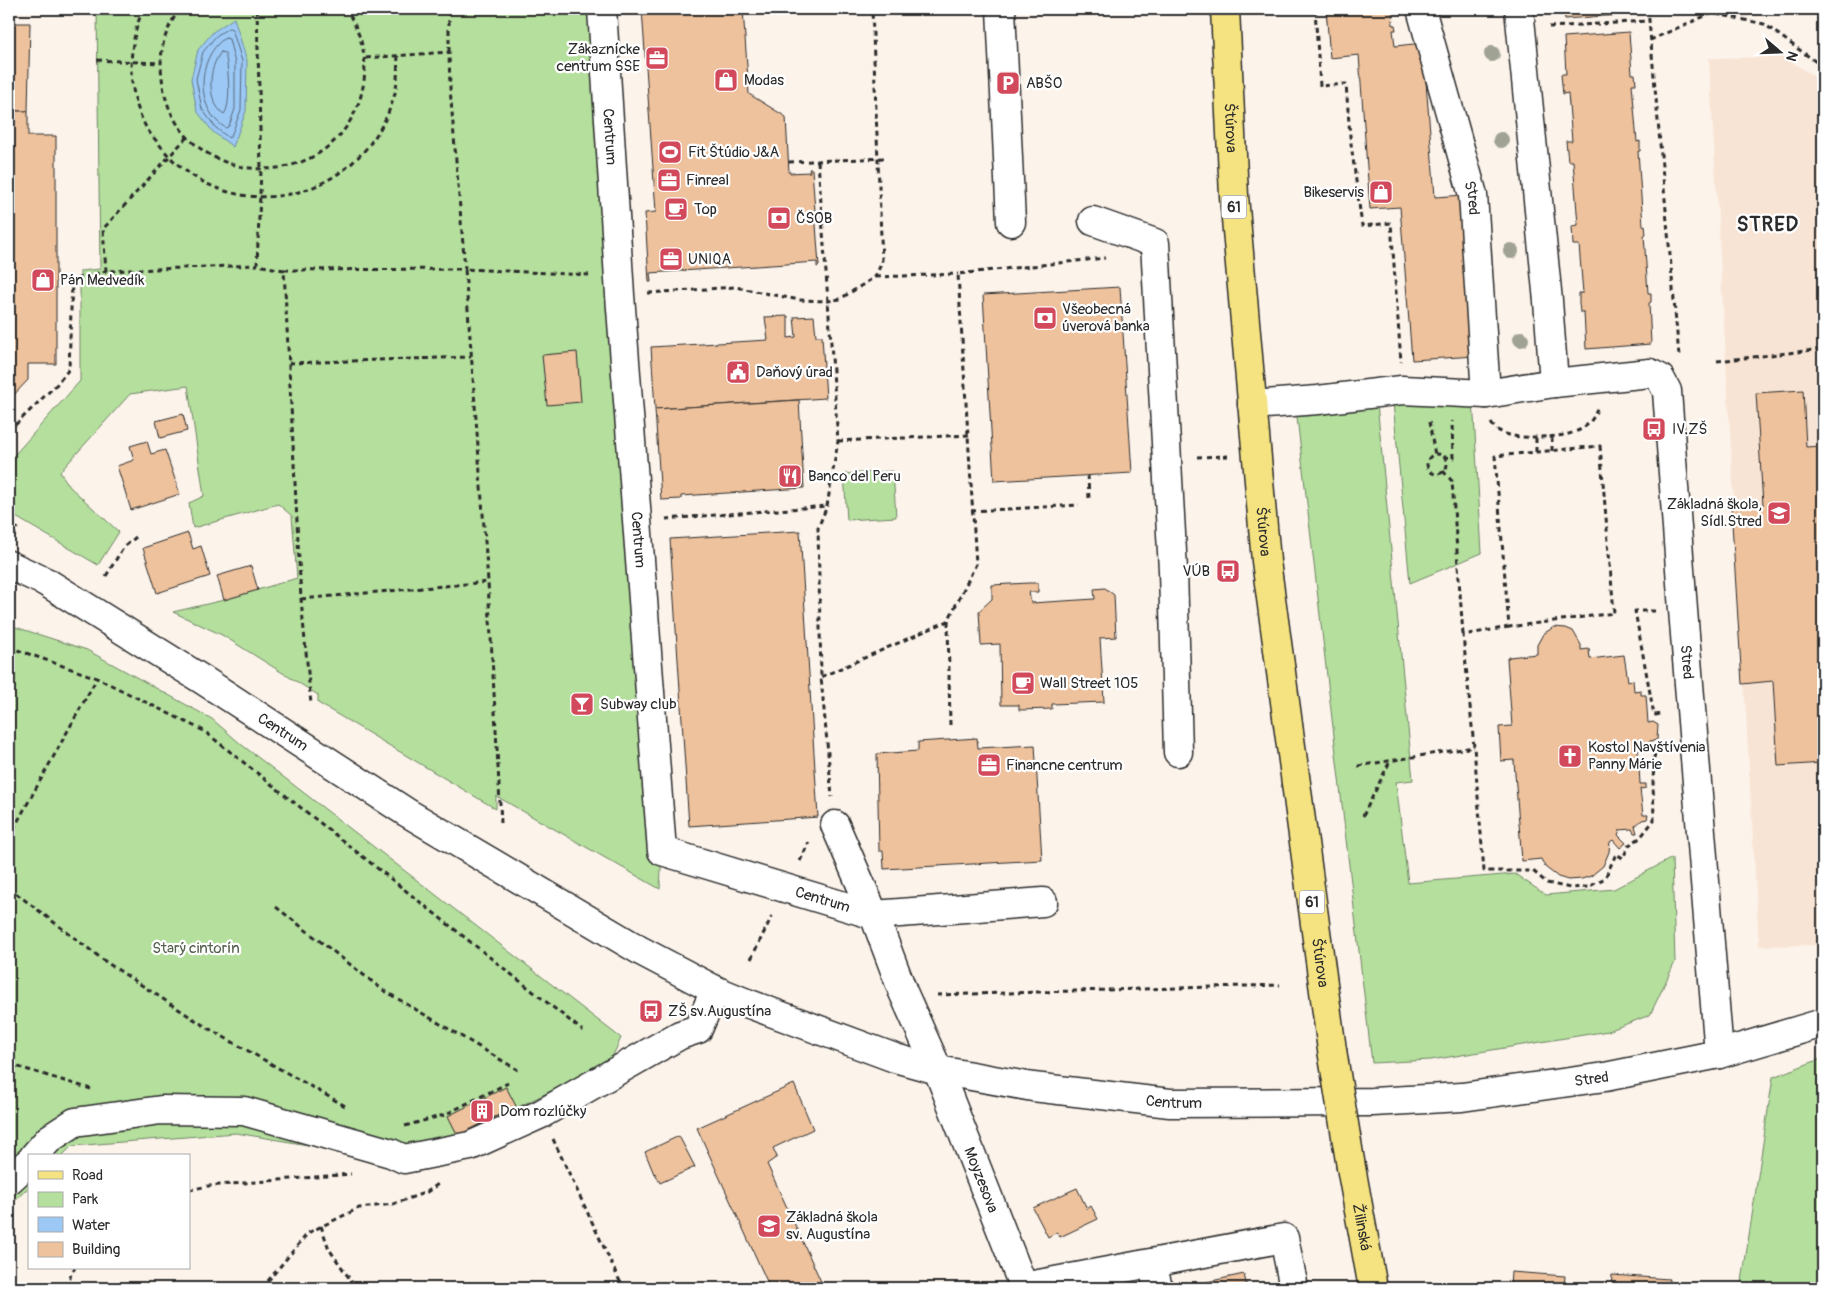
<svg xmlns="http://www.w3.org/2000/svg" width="1832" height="1297" viewBox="0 0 1832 1297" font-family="Pangolin,sans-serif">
	<rect width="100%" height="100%" fill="#fcf3eb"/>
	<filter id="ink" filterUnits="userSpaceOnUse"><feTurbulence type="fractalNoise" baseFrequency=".02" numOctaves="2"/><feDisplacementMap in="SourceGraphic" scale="10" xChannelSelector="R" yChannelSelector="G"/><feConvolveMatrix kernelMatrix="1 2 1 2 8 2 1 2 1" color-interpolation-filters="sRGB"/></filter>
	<g filter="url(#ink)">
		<polygon fill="#f8e4d4" points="1784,57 1823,82 1823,945 1759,946 1709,58"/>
		<g fill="#b4df9d" stroke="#708564">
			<polygon points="97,9 602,9 662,851 660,889 496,796 496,809 318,703 318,695 222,635 173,612 224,600 297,578 292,516 278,504 193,528 189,503 204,496 188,386 130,394 60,472 70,487 119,532 98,565 9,513 9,461 80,381 80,271 100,269"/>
			<polygon points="1473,399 1482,553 1410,583 1393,403"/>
			<polygon points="1377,403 1413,780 1396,782 1408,883 1515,874 1546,895 1614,889 1672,858 1675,962 1650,1015 1608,1031 1431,1060 1372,1063 1296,409"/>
			<polygon points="893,471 896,517 847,520 844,474"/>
			<polygon points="9,625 87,650 212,719 242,745 621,1038 610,1062 459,1136 380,1157 236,1133 72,1146 62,1156 29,1156 29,1187 9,1206"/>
			<polygon points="1823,1058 1823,1288 1741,1288 1773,1077"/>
		</g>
		<polygon fill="#9bc8f5" stroke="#6e89a4" points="234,18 247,61 246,111 233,147 213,132 197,111 191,79 198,50 213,32"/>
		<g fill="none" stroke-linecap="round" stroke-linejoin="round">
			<g stroke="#586a7c" stroke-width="1">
				<polygon points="229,28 232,29 242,61 241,110 231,136 229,138 216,128 202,109 196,79 203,52 216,36"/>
				<path d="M225 38 229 39 235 63V109L229 126 226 128C195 111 196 57 225 38Z"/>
				<path d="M221 52 225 53C228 65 232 105 224 114 206 101 208 68 221 52Z"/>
			</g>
		</g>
		<g fill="#eec29d" stroke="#2b2b2b">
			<polygon points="642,9 743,9 749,94 786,117 789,173 810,172 809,169 812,169 819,266 817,267 817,262 650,273 651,282 649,282 645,213 656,212"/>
			<polygon points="1326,9 1392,9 1393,25 1395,25 1396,30 1393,30 1395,46 1423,43 1435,197 1465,195 1476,356 1412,360 1400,207 1370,209 1359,55 1330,58"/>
			<polygon points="1564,9 1603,9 1604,16 1565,19"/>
			<polygon points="1603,9 1627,9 1627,15 1604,16"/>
			<polygon points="9,23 30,23 28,111 9,111"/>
			<polygon points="1629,32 1632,74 1635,74 1636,84 1632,84 1637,142 1640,141 1640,151 1638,151 1643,226 1645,225 1646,235 1644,235 1648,293 1651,293 1651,302 1649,303 1651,344 1586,349 1584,312 1580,312 1579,303 1579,293 1583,293 1579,245 1573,245 1572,226 1578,225 1573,161 1568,161 1566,141 1572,141 1568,93 1563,94 1562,85 1561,74 1566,74 1564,37"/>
			<polygon points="9,111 28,111 28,136 56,136 56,364 28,364 28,380 9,400"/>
			<polygon points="1120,287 1132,473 994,481 983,295"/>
			<polygon points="788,316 788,338 796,337 794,317 814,316 816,336 822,336 826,398 655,409 651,347 768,340 765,317"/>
			<polygon points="577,352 581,402 547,405 542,355"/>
			<polygon points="1803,390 1806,447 1823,446 1823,763 1778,766 1773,681 1742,684 1731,507 1763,505 1756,393"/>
			<polygon points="799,400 804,488 681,496 681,499 661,500 655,409"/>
			<polygon points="183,414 187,431 160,438 156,421"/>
			<polygon points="147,441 151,454 165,450 180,494 131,510 117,466 134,460 130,446"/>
			<polygon points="800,531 818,817 689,826 670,539"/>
			<polygon points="188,533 193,549 201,546 210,576 157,593 143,548"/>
			<polygon points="251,566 258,590 224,600 217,576"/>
			<polygon points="1029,583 1038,583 1038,592 1029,592 1031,603 1095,599 1094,589 1105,588 1114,595 1116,637 1100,638 1104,702 1052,704 1052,709 1019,710 1019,705 1001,705 1000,644 981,645 979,611 992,599 992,585"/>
			<polygon points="1554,627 1566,628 1573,631 1581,645 1581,650 1589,649 1590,659 1624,655 1628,681 1633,680 1634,691 1641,690 1641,695 1646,695 1648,723 1653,722 1658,725 1657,740 1650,741 1650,750 1638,750 1640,784 1646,784 1646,788 1640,789 1643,815 1648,815 1647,819 1642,820 1635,826 1637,833 1634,833 1632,829 1620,830 1618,835 1626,843 1620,848 1613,840 1610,842 1609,852 1603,866 1591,876 1582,879 1568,880 1558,877 1545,867 1541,859 1522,861 1514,761 1514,760 1501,761 1499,727 1512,726 1507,658 1509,658 1509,657 1537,654 1537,645 1543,634"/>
			<polygon points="977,738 978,748 1035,745 1042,860 884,869 883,851 879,851 877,754 918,751 918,742"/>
			<polygon points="794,1084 813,1129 773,1148 777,1157 767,1164 824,1288 770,1288 697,1128"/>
			<polygon points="506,1087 516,1106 458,1136 448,1116"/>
			<polygon points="679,1136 695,1167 660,1183 655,1173 654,1174 645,1152"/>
			<polygon points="1077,1188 1087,1209 1091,1206 1098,1219 1060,1237 1057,1232 1048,1237 1033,1208"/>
			<polygon points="1511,1272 1565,1276 1564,1288 1510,1288"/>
			<polygon points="1244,1274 1247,1288 1203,1288 1202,1283"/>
			<polygon points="1612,1275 1669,1279 1668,1288 1611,1288"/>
		</g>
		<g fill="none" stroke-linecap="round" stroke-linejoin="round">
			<g stroke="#2b2b2b" stroke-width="31">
				<g id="minor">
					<path id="s1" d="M602 9 620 295 662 851 874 915 1043 902"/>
					<polyline points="1001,9 1011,222"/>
					<path id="s2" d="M1421 9 1473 195 1486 394"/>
					<polyline points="1519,9 1548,301 1554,383"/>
					<polyline points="1093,221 1155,243 1173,570 1178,752"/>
					<path id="s3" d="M1252 405 1318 400 1402 390 1486 394 1554 383 1650 373 1660 378 1667 391 1683 610 1719 1054"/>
					<path id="s4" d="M9 565 46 582 203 680 406 812 641 951 715 990 744 1002 895 1058 938 1070 1033 1087 1170 1103 1372 1102 1462 1097 1605 1077 1719 1054 1823 1023"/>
					<path id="s5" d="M835 825 874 915 903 992 938 1070 1024 1288"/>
					<polyline points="34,1156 49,1139 75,1122 161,1110 244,1111 391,1153 404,1159 470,1146 541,1114 680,1035 698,1029 715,990"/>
					<polyline points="9,1180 29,1162"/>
					<polyline points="1152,1263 1158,1288"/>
					<polyline points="1023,1287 1284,1238 1294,1288"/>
				</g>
			</g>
			<g stroke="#2b2b2b" stroke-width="31">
				<g id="major">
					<path id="s6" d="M1225 9 1234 196 1266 561 1332 1050"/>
					<path id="s7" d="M1351 1167 1373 1288"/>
				</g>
			</g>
			<g stroke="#2b2b2b" stroke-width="3" stroke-dasharray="5 4" stroke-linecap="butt">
				<path d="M143 9C127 48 126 91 147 129 150 134 155 139 159 144 204 204 287 214 346 168 370 149 387 123 395 93 398 81 397 68 398 56"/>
				<path d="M179 9C175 16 170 24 167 32 161 46 160 63 162 77 171 187 326 203 360 99 370 65 364 38 346 9"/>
				<polyline points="257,9 261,170 257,265 284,270 301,599 311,704"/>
				<polyline points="1315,9 1320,86 1346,84 1350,136 1362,226 1391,223 1401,362"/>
				<polyline points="1648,9 1679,356"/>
				<polyline points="1549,27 1648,21"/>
				<polyline points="1650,40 1712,13 1764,24 1823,67"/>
				<polyline points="449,52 449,9"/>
				<polyline points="97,60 160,63"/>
				<polyline points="187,137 103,229 106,271 257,265"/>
				<polyline points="818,161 838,441 827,506 818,528 821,677 832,797"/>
				<polyline points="789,162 885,158"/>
				<polyline points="284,270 465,269 450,88 449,52 365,58"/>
				<polyline points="876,277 958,274"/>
				<polyline points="648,293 735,287 799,300 828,301 840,299 875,277 882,262 872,9"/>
				<polyline points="1717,361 1823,349"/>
				<polyline points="289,363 471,357"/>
				<polyline points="1429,422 1435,455"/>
				<path d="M1491 423C1499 436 1519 438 1534 437 1558 437 1590 436 1597 408"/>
				<polyline points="9,431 57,384 69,369 72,280 106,271"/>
				<polyline points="838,441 969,435"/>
				<polygon points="1600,446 1614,613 1509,627 1495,456"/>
				<polyline points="1552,451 1552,438"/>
				<polyline points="1536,452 1536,437"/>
				<circle cx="1437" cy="464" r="10"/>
				<polyline points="1197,457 1228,456"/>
				<polyline points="1444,457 1453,458 1452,421"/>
				<polyline points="1443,471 1452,481 1463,635"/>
				<polyline points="1088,475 1089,499"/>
				<polyline points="971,511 1079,505"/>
				<polyline points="666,519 827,506"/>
				<polyline points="13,537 18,527"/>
				<polyline points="106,576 123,548 136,537"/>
				<polyline points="301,599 488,582"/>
				<polyline points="1655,611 1635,611 1654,715 1663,714"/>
				<polyline points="948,621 950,726"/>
				<polyline points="1509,627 1463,635 1474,747 1484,871 1533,871 1547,883 1570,888 1588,887 1605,878 1616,854 1623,858 1629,845 1640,838 1654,820 1653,780 1655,747 1664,742"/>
				<polyline points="9,647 97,678 204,731 583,1031"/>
				<polyline points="821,677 948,621 976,564 958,274 1105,258"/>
				<polyline points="1358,766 1474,747"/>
				<polyline points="1363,816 1390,761"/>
				<polyline points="501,823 488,582 465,269 589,275"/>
				<polyline points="9,837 97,678"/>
				<polyline points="800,861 809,842"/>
				<polyline points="9,888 106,962 206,1027 347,1107"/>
				<polyline points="276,907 383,990 518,1070"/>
				<polyline points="751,959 772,916"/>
				<polyline points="937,995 1280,985"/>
				<polyline points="9,1064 91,1089"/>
				<polyline points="405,1126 444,1115 508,1083"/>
				<polyline points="553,1139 623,1288"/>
				<polyline points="189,1190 208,1186 351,1174"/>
				<polyline points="321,1226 329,1249 356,1288"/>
				<polyline points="68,1288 71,1273 75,1268"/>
				<polyline points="262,1288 308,1233 359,1208 393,1204 427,1192 438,1184"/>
			</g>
			<use href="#minor" stroke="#fff" stroke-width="28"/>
			<use href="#major" stroke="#f5e381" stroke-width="28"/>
			<g stroke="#2b2b2b" stroke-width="31" stroke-linecap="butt">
				<polyline id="major-bridge" points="1332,1050 1351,1167"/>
			</g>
			<use href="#major-bridge" stroke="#f5e381" stroke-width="28"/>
		</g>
		<g fill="#a0a394">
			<circle cx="1492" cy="54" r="8"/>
			<circle cx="1501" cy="140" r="8"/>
			<circle cx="1511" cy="251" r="8"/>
			<circle cx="1521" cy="339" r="8"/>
		</g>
	</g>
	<defs>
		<g id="office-square" transform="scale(1.25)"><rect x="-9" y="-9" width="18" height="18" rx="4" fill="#d1495b" stroke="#fff"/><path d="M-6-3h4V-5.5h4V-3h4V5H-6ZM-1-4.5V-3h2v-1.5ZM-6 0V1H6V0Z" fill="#fff"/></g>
		<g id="shop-square" transform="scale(1.25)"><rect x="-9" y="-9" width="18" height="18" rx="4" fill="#d1495b" stroke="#fff"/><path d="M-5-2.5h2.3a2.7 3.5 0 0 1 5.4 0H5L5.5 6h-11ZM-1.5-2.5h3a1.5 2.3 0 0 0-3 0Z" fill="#fff"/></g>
		<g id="parking-square" transform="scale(1.25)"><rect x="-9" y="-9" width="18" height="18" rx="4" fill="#d1495b" stroke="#fff"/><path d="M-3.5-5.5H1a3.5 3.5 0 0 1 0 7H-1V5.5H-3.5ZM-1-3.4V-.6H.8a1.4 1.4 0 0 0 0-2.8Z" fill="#fff"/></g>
		<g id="stadium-square" transform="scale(1.25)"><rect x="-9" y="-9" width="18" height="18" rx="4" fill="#d1495b" stroke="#fff"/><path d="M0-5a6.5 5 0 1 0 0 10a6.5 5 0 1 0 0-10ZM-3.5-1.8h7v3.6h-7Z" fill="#fff"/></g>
		<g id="cafe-square" transform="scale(1.25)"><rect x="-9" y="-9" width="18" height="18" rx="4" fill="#d1495b" stroke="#fff"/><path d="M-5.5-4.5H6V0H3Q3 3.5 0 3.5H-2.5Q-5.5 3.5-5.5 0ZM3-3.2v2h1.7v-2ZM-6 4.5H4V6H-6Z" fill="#fff"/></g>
		<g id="bank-square" transform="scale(1.25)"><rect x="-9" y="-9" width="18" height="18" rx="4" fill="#d1495b" stroke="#fff"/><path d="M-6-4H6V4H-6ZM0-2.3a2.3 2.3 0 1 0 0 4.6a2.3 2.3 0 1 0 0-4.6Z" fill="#fff"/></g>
		<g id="civic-square" transform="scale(1.25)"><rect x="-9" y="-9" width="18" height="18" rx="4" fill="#d1495b" stroke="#fff"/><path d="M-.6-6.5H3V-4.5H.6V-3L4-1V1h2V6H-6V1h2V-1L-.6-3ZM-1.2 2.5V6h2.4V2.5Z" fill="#fff"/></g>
		<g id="bus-square" transform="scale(1.25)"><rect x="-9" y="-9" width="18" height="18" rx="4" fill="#d1495b" stroke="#fff"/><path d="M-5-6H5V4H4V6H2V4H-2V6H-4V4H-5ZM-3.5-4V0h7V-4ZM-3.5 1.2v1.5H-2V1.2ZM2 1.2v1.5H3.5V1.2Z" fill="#fff"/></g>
		<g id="restaurant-square" transform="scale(1.25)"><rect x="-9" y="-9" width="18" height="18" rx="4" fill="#d1495b" stroke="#fff"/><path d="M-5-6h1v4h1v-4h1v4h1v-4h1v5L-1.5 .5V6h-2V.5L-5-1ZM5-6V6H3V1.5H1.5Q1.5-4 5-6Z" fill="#fff"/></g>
		<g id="school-square" transform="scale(1.25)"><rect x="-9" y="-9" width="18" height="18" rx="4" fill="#d1495b" stroke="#fff"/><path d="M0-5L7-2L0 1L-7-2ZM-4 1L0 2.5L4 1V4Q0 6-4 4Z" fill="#fff"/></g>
		<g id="bar-square" transform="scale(1.25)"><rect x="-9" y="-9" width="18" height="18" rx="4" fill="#d1495b" stroke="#fff"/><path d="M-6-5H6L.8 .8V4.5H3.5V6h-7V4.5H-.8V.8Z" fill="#fff"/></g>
		<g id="church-square" transform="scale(1.25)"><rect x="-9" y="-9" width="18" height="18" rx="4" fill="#d1495b" stroke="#fff"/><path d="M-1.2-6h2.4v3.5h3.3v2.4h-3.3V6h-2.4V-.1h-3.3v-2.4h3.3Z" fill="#fff"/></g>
		<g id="building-square" transform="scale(1.25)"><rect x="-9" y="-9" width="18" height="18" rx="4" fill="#d1495b" stroke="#fff"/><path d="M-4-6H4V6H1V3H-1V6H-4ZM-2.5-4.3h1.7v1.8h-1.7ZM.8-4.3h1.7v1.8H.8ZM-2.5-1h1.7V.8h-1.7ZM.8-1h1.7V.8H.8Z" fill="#fff"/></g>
	</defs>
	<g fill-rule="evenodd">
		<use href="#office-square" x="657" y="58"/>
		<use href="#shop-square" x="726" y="80"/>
		<use href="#parking-square" x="1008" y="83"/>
		<use href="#stadium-square" x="670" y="152"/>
		<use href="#office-square" x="669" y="180"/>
		<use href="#shop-square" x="1381" y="192"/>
		<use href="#cafe-square" x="676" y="209"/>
		<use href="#bank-square" x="779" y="218"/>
		<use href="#office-square" x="671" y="259"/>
		<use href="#shop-square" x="43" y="280"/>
		<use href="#bank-square" x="1045" y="318"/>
		<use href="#civic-square" x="738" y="372"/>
		<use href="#bus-square" x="1654" y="429"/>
		<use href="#restaurant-square" x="790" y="476"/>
		<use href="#school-square" x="1779" y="513"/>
		<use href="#bus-square" x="1228" y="571"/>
		<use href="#cafe-square" x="1023" y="683"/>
		<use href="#bar-square" x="582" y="704"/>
		<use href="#church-square" x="1570" y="756"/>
		<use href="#office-square" x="989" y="765"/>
		<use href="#bus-square" x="651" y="1011"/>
		<use href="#building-square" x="482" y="1111"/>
		<use href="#school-square" x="769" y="1226"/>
	</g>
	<g text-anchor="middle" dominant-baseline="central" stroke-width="4.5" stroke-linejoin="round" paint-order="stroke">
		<g fill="#fff" stroke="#6b6b6b" stroke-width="1">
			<rect x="1221.5" y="195.5" width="25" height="23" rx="4"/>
			<rect x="1299.5" y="890.5" width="25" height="23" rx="4"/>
		</g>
		<g font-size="14" font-weight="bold" fill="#2b2b2b">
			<text x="1234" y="207">61</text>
			<text x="1312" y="902">61</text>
		</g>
		<g font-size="15" fill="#2b2b2b" stroke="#fff" text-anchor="start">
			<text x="640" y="49" text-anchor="end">Zákaznícke<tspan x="640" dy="17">centrum SSE</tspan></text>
			<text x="744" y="80">Modas</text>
			<text x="1026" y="83">ABŠO</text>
			<text x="688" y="152">Fit Štúdio J&amp;A</text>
			<text x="686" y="180">Finreal</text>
			<text x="1364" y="192" text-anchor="end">Bikeservis</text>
			<text x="694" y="209">Top</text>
			<text x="796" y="218">ČSOB</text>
			<text x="688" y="259">UNIQA</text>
			<text x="60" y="280">Pán Medvedík</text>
			<text x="1062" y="309">Všeobecná<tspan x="1062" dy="17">úverová banka</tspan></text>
			<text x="756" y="372">Daňový úrad</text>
			<text x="1672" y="429">IV.ZŠ</text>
			<text x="808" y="476">Banco del Peru</text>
			<text x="1762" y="504" text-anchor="end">Základná škola,<tspan x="1762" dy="17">Sídl.Stred</tspan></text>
			<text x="1210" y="571" text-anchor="end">VÚB</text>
			<text x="1040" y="683">Wall Street 105</text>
			<text x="600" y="704">Subway club</text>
			<text x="1588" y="747">Kostol Navštívenia<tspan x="1588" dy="17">Panny Márie</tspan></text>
			<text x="1006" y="765">Financne centrum</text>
			<text x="668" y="1011">ZŠ sv.Augustína</text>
			<text x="500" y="1111">Dom rozlúčky</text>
			<text x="786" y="1217">Základná škola<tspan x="786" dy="17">sv. Augustína</tspan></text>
		</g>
		<g font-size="15" fill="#2b2b2b" stroke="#fff">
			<text stroke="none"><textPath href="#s6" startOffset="119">Štúrova</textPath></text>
			<text stroke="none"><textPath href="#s1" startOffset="128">Centrum</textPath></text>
			<text stroke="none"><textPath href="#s2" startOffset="196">Stred</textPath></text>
			<text stroke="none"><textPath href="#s6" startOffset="524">Štúrova</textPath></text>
			<text stroke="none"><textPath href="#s1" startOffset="532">Centrum</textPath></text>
			<text stroke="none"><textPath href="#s3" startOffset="698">Stred</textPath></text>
			<text stroke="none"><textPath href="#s4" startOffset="321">Centrum</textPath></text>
			<text stroke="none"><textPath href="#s1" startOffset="1012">Centrum</textPath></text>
			<text stroke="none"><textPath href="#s6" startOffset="959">Štúrova</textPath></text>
			<text stroke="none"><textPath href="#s4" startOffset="1719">Stred</textPath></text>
			<text stroke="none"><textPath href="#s4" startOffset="1300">Centrum</textPath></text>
			<text stroke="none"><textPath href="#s5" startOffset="384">Moyzesova</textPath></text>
			<text stroke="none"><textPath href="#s7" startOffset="61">Žilinská</textPath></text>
		</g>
		<g font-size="15" fill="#54614d" stroke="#fff">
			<text x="196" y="948">Starý cintorín</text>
		</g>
		<g font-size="20" font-weight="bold" letter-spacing="1" fill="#2b2b2b" stroke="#fff">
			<text x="1768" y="224">STRED</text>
		</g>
	</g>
	<rect width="1832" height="1297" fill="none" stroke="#fff" stroke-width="30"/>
	<rect x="15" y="15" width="1802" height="1267" fill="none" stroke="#2b2b2b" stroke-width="2" filter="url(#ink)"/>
	<rect x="28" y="1154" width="162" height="115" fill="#ffffff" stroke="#aaaaaa"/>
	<rect x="38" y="1171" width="25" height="8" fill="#f5e381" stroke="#aaaaaa"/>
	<text x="72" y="1180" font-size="15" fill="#2b2b2b">Road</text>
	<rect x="38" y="1192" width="25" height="15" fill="#b4df9d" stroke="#aaaaaa"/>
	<text x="72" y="1204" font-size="15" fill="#2b2b2b">Park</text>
	<rect x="38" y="1217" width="25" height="15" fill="#9bc8f5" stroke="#aaaaaa"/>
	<text x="72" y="1230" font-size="15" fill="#2b2b2b">Water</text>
	<rect x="38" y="1242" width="25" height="15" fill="#eec29d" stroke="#aaaaaa"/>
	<text x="72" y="1254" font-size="15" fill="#2b2b2b">Building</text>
	<g transform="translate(1780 52) rotate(109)" stroke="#ffffff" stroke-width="4" paint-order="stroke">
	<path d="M0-4L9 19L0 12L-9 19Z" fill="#2b2b2b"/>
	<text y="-8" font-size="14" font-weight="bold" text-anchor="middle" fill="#2b2b2b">N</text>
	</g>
</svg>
